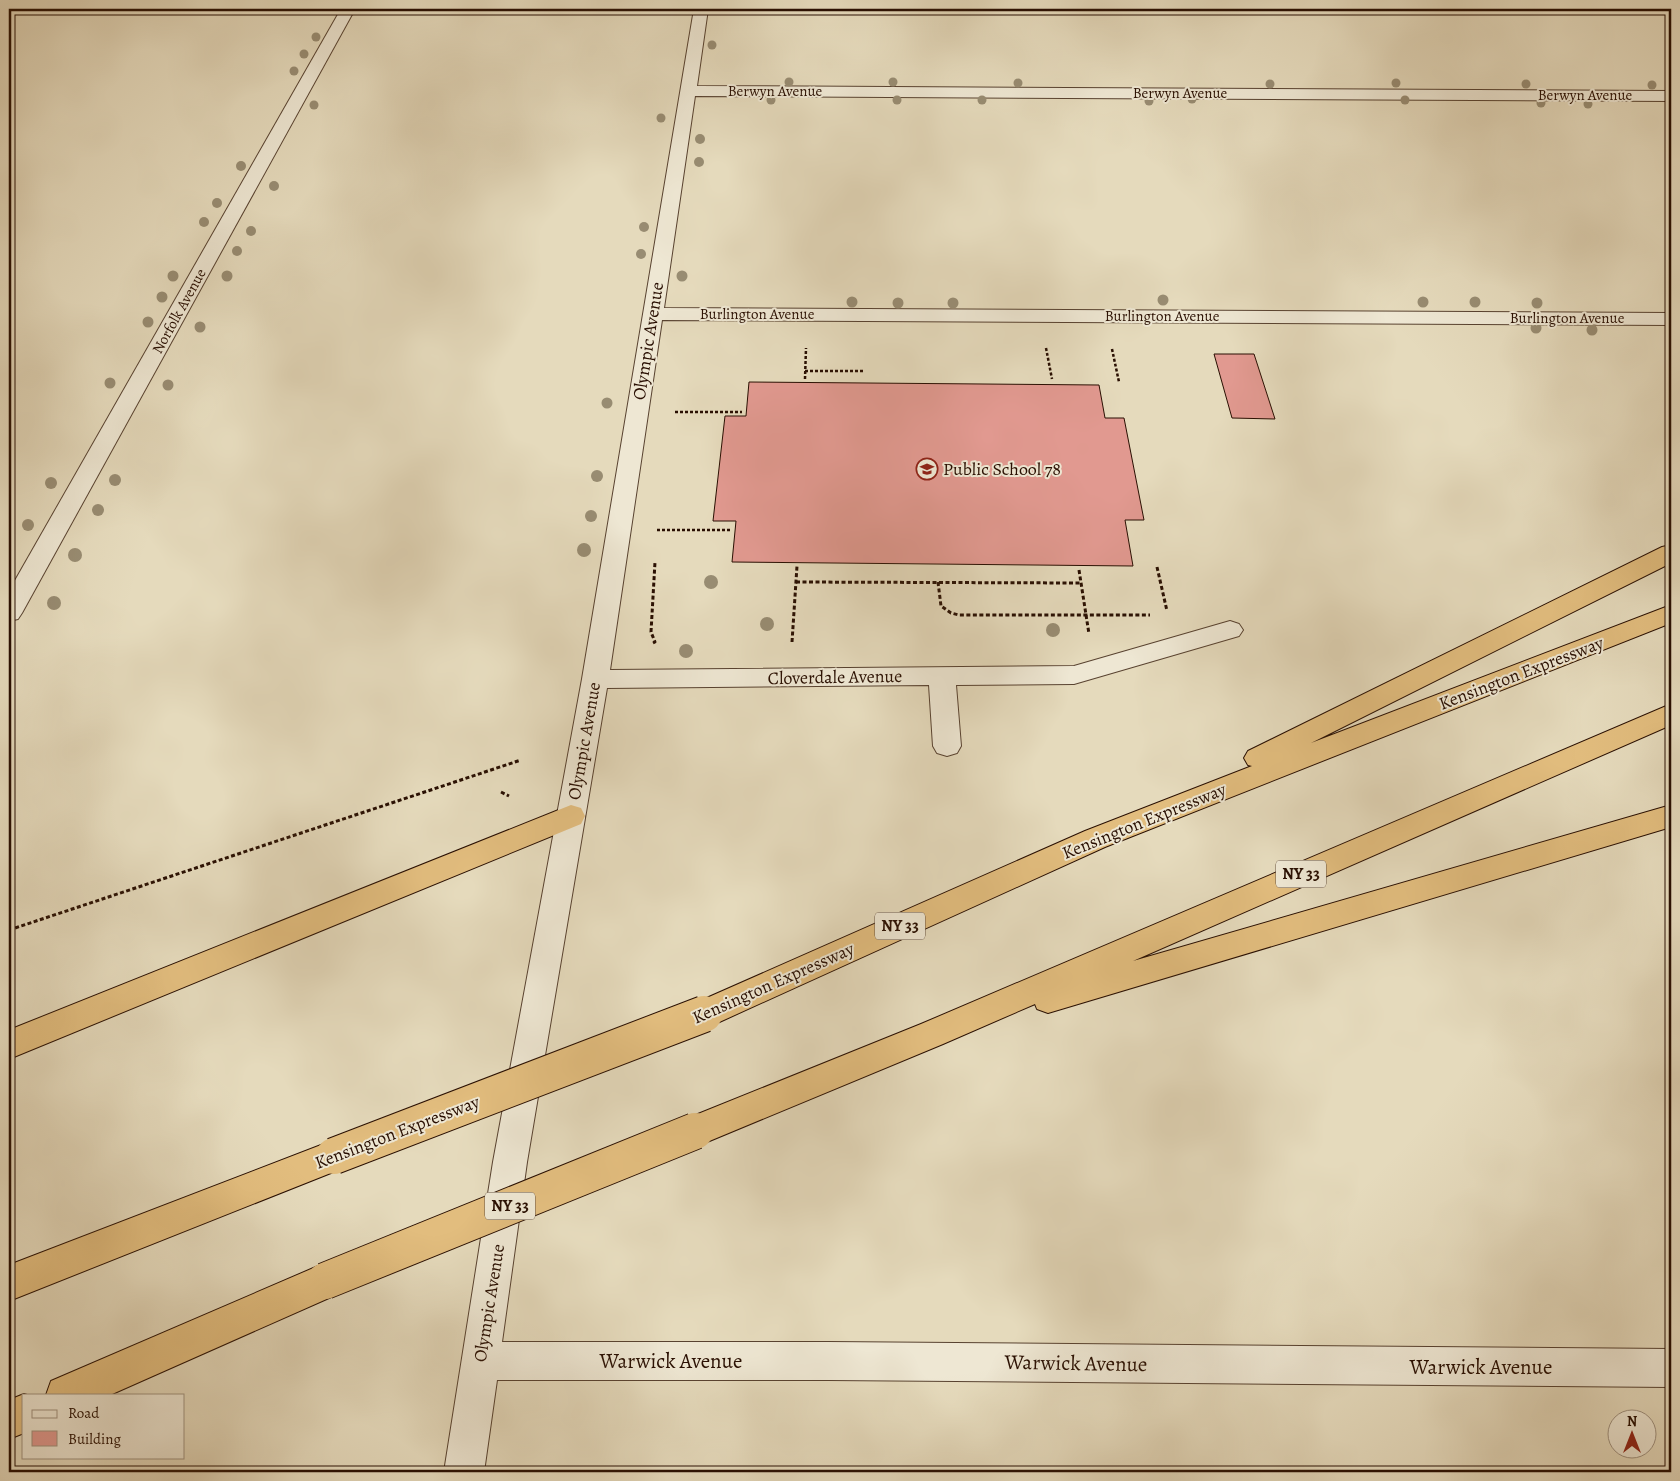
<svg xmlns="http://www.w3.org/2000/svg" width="1680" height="1481" viewBox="0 0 1680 1481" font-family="Alegreya,serif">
	<rect width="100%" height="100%" fill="#e5dabc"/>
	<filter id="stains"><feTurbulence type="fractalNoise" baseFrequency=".004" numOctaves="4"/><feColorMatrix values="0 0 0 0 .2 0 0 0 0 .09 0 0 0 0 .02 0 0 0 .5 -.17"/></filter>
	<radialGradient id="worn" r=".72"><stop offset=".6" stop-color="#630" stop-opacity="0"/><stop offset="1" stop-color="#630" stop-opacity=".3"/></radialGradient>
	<g fill="#e19990" stroke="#290f02">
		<polygon points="1214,354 1254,354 1275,419 1232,418"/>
		<polygon points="749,382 1099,385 1105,418 1124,418 1144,520 1125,520 1133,566 732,562 736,521 713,521 725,416 746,416"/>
	</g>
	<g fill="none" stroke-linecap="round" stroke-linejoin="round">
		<g stroke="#584230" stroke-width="2">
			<g id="minor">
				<polygon points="341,9 355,9 22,613 18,619 9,621 9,591"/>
				<polygon points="694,9 708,9 697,86 1671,91 1671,101 695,96 664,308 1671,313 1671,325 662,320 610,670 1074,666 1230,621 1239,624 1243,630 1239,636 1074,684 956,685 961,746 957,753 947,756 937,753 933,746 929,685 607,688 527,1162 502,1342 829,1342 1671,1349 1671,1387 829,1380 497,1380 484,1472 444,1472 493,1162 582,679"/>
			</g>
		</g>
		<g stroke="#290f02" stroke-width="2">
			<g id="highway">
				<polygon points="1671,545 1671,563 1311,743 1671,605 1671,623 1105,847 715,1024 704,1028 693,1024 688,1014 693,1004 1085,831 1252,766 1248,765 1244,758 1248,751 1662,547"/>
				<polygon points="1671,704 1671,725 1133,961 1671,805 1671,827 1048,1013 1037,1009 1035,1004 943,1044 695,1147 683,1142 678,1131 683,1120 921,1024"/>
				<polygon points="571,805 581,808 585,816 581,824 9,1059 9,1030"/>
				<polygon points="334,1140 346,1145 351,1156 346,1167 9,1301 9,1265"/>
				<polygon points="325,1263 338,1268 343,1281 338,1294 110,1395 46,1395 51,1381"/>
				<polygon points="24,1394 27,1395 24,1395 24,1433 9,1439 9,1400"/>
			</g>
		</g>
		<g stroke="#290f02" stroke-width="2.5" stroke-dasharray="3 2" stroke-linecap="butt">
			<polyline points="1046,348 1052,379"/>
			<polyline points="1112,349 1119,382"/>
			<polyline points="805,371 864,371"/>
			<polyline points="805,379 806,348"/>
			<polyline points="675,412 742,412"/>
			<polyline points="657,530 732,530"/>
		</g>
		<g stroke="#290f02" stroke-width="3" stroke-dasharray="4 2.5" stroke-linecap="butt">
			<polyline points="1157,567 1167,611"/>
			<polyline points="1079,570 1089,634"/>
			<polyline points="796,582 1081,583"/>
			<polyline points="938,582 941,606 951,613 959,615 1150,615"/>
			<polyline points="792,642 797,566"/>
			<polyline points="653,643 655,642 651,632 655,562"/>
			<polyline points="501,792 509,796"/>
			<polyline points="9,930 521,760"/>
		</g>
		<use href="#minor" fill="#eee7d3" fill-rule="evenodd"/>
		<use href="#highway" fill="#e2bd7e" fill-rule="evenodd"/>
		<g stroke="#290f02" stroke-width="38" stroke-linecap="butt">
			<g id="highway-bridge">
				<polyline points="334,1156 704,1014"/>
				<polyline points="325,1281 695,1131"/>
			</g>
		</g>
		<use href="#highway-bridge" stroke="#e2bd7e" stroke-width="36"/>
	</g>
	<g fill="#988c72">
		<circle cx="316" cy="37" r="4.5"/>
		<circle cx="712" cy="45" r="4.5"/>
		<circle cx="304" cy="54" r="4.5"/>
		<circle cx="294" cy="71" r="4.5"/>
		<circle cx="789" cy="82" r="4.5"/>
		<circle cx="893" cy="82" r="4.5"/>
		<circle cx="1018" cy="83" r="4.5"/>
		<circle cx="1396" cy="83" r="4.5"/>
		<circle cx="1270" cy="84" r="4.5"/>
		<circle cx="1526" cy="84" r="4.5"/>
		<circle cx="1652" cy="85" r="4.5"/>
		<circle cx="1192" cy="99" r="4.5"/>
		<circle cx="771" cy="100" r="4.5"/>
		<circle cx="897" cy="100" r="4.5"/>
		<circle cx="982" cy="100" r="4.5"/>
		<circle cx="1405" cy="100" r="4.5"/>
		<circle cx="1149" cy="101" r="4.5"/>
		<circle cx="1541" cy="103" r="4.5"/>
		<circle cx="1588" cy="104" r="4.5"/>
		<circle cx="314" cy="105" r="4.5"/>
		<circle cx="661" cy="118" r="4.5"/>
		<circle cx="700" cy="139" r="5"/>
		<circle cx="699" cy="162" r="5"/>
		<circle cx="241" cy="166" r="5"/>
		<circle cx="274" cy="186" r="5"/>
		<circle cx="217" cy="203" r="5"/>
		<circle cx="204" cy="222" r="5"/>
		<circle cx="644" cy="227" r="5"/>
		<circle cx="251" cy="231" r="5"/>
		<circle cx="237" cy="251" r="5"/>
		<circle cx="641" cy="254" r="5"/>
		<circle cx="173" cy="276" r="5.5"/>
		<circle cx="227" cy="276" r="5.5"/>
		<circle cx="682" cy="276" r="5.5"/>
		<circle cx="162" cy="297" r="5.5"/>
		<circle cx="1163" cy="300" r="5.5"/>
		<circle cx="852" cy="302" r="5.5"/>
		<circle cx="1423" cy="302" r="5.5"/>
		<circle cx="1475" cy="302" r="5.5"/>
		<circle cx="898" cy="303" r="5.5"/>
		<circle cx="953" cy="303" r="5.5"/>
		<circle cx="1537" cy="303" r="5.5"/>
		<circle cx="148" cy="322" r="5.5"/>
		<circle cx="200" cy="327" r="5.5"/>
		<circle cx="1536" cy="328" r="5.5"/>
		<circle cx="1592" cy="330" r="5.5"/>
		<circle cx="110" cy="383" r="5.5"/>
		<circle cx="168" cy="385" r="5.5"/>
		<circle cx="607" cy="403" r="5.5"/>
		<circle cx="597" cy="476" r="6"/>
		<circle cx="115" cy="480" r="6"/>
		<circle cx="51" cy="483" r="6"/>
		<circle cx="98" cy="510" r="6"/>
		<circle cx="591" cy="516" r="6"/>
		<circle cx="28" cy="525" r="6"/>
		<circle cx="584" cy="550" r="7"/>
		<circle cx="75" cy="555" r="7"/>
		<circle cx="711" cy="582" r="7"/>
		<circle cx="54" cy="603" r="7"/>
		<circle cx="767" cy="624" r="7"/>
		<circle cx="1053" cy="630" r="7"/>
		<circle cx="686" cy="651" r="7"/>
	</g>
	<defs>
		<g id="school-ring" transform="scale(1.125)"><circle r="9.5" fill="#eee7d3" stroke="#8f2418" stroke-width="1.5"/><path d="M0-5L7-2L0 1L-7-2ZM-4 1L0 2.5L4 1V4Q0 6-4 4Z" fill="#8f2418"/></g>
	</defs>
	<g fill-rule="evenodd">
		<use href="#school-ring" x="927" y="469"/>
	</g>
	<g text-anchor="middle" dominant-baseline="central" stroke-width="4" stroke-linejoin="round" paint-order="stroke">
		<g font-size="15" fill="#290f02" stroke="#eee7d3">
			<text x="775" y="91">Berwyn Avenue</text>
			<text x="1180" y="93">Berwyn Avenue</text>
			<text x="1585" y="95">Berwyn Avenue</text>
			<text transform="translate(179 311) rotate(-61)">Norfolk Avenue</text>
			<text x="757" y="314">Burlington Avenue</text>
			<text x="1162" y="316">Burlington Avenue</text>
			<text x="1567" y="318">Burlington Avenue</text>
		</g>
		<g fill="#eee7d3" stroke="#645041" stroke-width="1">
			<rect x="1276" y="860.5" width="50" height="27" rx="4"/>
			<rect x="875" y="912.5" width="50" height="27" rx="4"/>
			<rect x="485" y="1192.5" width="50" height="27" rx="4"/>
		</g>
		<g font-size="16" font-weight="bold" fill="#290f02">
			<text x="1301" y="874">NY 33</text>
			<text x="900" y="926">NY 33</text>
			<text x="510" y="1206">NY 33</text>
		</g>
		<g font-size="18" fill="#290f02" stroke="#eee7d3">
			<text transform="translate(648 341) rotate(-81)">Olympic Avenue</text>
			<text transform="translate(1521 673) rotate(-21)">Kensington Expressway</text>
			<text transform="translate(835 677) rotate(-1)">Cloverdale Avenue</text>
			<text transform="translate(584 741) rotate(-80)">Olympic Avenue</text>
			<text transform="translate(1144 821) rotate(-22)">Kensington Expressway</text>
			<text transform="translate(773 983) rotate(-24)">Kensington Expressway</text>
			<text transform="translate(397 1132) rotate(-21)">Kensington Expressway</text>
			<text transform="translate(489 1303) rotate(-81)">Olympic Avenue</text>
		</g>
		<g font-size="18" fill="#290f02" stroke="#eee7d3" text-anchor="start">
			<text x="943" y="469">Public School 78</text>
		</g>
		<g font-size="21" fill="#290f02" stroke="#eee7d3">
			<text x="671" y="1361">Warwick Avenue</text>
			<text transform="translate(1076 1363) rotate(1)">Warwick Avenue</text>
			<text x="1481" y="1367">Warwick Avenue</text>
		</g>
	</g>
	<rect width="1680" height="1481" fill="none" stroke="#e5dabc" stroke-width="30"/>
	<rect x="10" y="10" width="1660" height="1461" fill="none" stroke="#290f02" stroke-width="2.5"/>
	<rect x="15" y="15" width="1650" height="1451" fill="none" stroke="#290f02"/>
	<rect x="22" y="1394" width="162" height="65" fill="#eee7d3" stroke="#9f917f"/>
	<rect x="32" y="1410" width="25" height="8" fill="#eee7d3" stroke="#9f917f"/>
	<text x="68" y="1418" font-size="15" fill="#290f02">Road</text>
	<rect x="32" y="1431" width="25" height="15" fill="#e19990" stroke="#9f917f"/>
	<text x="68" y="1444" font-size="15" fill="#290f02">Building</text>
	<g transform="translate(1632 1434)"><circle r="24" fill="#eee7d3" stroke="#9f917f"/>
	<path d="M0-4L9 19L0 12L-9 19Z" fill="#8f2418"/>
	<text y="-8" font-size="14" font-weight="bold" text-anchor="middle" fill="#290f02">N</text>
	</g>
	<rect width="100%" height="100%" filter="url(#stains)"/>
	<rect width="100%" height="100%" fill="url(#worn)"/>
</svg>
